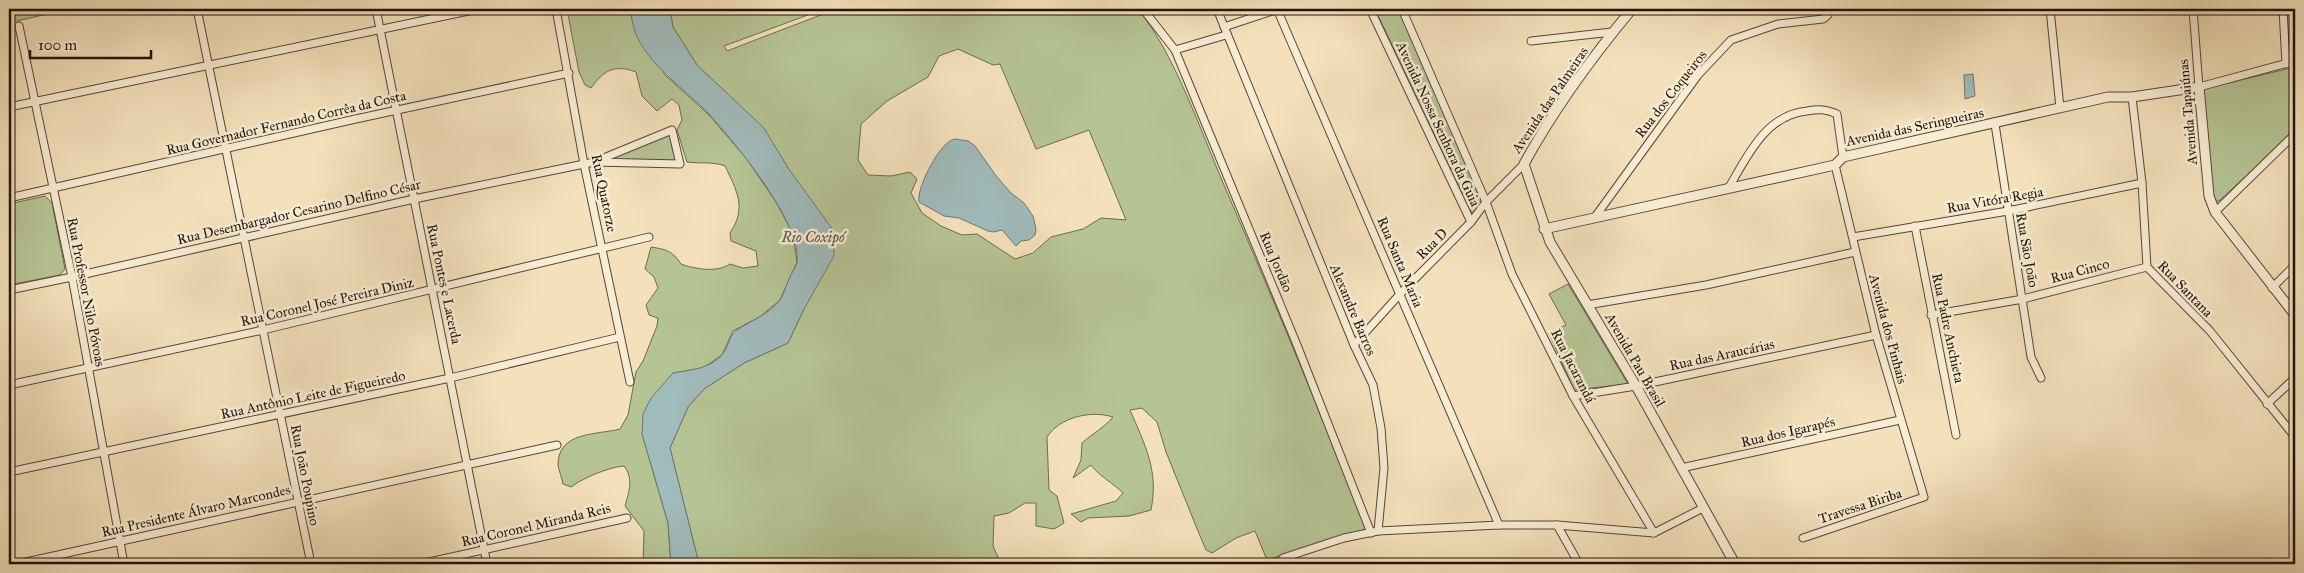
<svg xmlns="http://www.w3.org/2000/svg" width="2304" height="573" viewBox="0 0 2304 573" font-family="'IM FELL Great Primer',serif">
	<rect width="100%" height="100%" fill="#f4e1bc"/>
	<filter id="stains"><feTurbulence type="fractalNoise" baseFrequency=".004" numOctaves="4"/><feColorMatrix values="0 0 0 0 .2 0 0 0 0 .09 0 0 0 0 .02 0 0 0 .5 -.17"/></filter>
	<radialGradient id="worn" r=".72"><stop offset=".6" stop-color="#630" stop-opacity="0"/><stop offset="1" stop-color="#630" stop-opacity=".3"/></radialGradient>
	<g fill="#b6c494" stroke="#6a6c50" fill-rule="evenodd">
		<polygon points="9,9 69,9 17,21 9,21"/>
		<path d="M567 9H631V16L665 75 708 114 746 158 776 202 793 234 797 262 780 300 761 316 733 331 722 355 703 368 673 373 642 434 668 523 671 564H643L644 531 625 506C629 491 634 479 624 466 609 467 583 478 571 487L563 484C562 478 559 471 558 465 558 431 597 435 620 429L628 415 636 372 643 361 657 326 658 318 649 315 646 305 658 288 654 277 645 269 651 247C665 249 673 251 681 264 695 269 717 273 730 264L743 268 758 266 756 251 731 241 730 233C747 208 737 191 725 166 711 161 701 164 687 162L677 130 682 120 679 105 672 99 657 111 642 96 636 72C614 64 604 70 591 88L585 85 579 72Z"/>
		<path d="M670 9H824L724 46 727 51 836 9H1138C1175 55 1200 129 1224 185 1273 299 1321 413 1366 529L1267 560 1255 531 1236 538 1212 553 1206 550 1198 531 1166 452 1157 422 1142 408 1130 410C1145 445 1159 471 1151 510L1129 516 1088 518 1081 522 1071 514 1116 501 1123 493C1113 483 1099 476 1091 465L1073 478 1081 460 1082 443C1093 433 1104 428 1113 417 1091 410 1060 417 1047 437L1049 490 1057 496 1064 523 1054 529 1036 526V503H1025L1009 513 994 516 993 546 1001 564H699L670 448 688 407 704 389 744 363 788 343 804 309 788 168 763 128 697 65 673 27ZM958 49 993 65 1000 64 1036 149 1089 130 1126 220 1101 218 1083 229 1051 237 1033 253 1015 259 977 234 962 235 941 226 922 213 911 193 917 179 910 172 891 176 868 175 858 160 861 124 887 101 928 77 939 56Z"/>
		<polygon points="1375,9 1399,9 1483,202 1473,216"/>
		<polygon points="2295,67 2295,131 2219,201 2214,201 2203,89"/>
		<polygon points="671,132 678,162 602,161"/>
		<polygon points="45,196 52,203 65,269 60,275 9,285 9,204"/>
		<polygon points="1568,284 1628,384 1574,390 1549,333 1566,325 1549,294"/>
	</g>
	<g fill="#a0bbbb" stroke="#6c7875">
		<path d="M631 9H670L673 27 697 65 764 128 788 168 833 230 834 256 804 309 788 343 744 363 704 389 688 407 670 448 699 564H671L668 523 642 434 643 414 651 398 673 373C690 370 709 369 722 355 730 346 728 334 740 328 753 320 770 313 780 300 784 294 786 286 789 279 791 274 796 267 797 262 802 223 735 143 710 115 682 85 631 56 631 9Z"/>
		<polygon points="1973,74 1975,96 1965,99 1964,75"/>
		<path d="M955 139 968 141 975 146 997 177 1011 193 1024 203 1033 216 1036 229 1035 235 1029 240 1021 241 1016 246 1002 230 994 232 988 231 959 218 944 216 919 202C916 188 941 140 955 139Z"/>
	</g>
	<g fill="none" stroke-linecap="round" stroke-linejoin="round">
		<g stroke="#544739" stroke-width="9">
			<g id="minor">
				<polyline points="197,9 311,564"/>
				<polyline points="376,9 487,564"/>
				<polyline points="556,9 584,164 630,382"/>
				<polyline points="1143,9 1175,50 1297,345 1371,533"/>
				<polyline points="1217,9 1354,345 1373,385 1381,428 1384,468 1378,531 1344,538 1283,558 1278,564"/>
				<polyline points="1277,9 1499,525"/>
				<polyline points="1370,9 1471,222"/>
				<polyline points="1402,9 1486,202 1512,274 1573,396 1654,533"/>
				<polyline points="2050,9 2060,108"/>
				<polyline points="2193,9 2199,87 2295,61"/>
				<polyline points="2283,9 2286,64"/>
				<polyline points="19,26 72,277 124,564"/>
				<polyline points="1224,27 1278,9"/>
				<polyline points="1531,41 1612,32"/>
				<polyline points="1175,50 1226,35"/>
				<polyline points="2132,97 2142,183 2147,267 2210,331 2295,437"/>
				<polyline points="9,107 478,9"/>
				<polyline points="1995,124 2031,357 2041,378"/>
				<path d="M1728 189C1747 157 1765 115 1807 111 1819 109 1826 109 1837 114L1843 157"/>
				<polyline points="9,198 351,120 569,73"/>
				<polyline points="2215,212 2295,134"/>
				<polyline points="1595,217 1698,75 1731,40 1778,24 1823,19 1828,15 1829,9"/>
				<polyline points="1915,226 1956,435"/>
				<polyline points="1853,237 2008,211 2142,183"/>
				<polyline points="2272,288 2295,265"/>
				<polyline points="9,290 72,277 414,199 594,162 680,164 672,130 594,162"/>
				<polyline points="1587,305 1706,285 1855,252"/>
				<polyline points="1931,315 2023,299 2147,267"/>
				<polyline points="1354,345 1400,294 1471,222 1486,202 1524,164"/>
				<polyline points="9,385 263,330 649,237"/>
				<polyline points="1573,396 1636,386 1876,335"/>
				<polyline points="2267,404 2295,378"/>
				<polyline points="1681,468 1900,420"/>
				<polyline points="9,472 450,378 620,337"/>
				<polyline points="1557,525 1579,564"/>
				<polyline points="1378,531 1499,525 1557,525 1654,533 1703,508"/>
				<polyline points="1803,538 1924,497 1876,335 1835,165"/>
				<polyline points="17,564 557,445"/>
				<polyline points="420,564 627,518"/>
			</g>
		</g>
		<g stroke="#544739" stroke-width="11">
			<g id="tertiary">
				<path d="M1632 9C1592 57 1554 109 1524 164L1550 242 1636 386 1735 564"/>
				<polyline points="1544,229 1835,165 1843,157 2108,97 2132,97 2199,87 2209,196 2215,212 2295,315"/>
			</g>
		</g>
		<use href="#minor" stroke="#f8ecd3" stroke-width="7"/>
		<use href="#tertiary" stroke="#f8ecd3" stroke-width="9"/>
	</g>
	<g text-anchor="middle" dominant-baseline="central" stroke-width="5" stroke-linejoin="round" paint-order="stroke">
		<g font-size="14" fill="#1f140d" stroke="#f8ecd3">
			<text transform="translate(1671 94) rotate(-52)">Rua dos Coqueiros</text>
			<text transform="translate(1550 100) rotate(-56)">Avenida das Palmeiras</text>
			<text transform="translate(2188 112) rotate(-95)">Avenida Tapaiúnas</text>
			<text transform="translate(286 123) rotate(-13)">Rua Governador Fernando Corrêa da Costa</text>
			<text transform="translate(1438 124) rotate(65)">Avenida Nossa Senhora da Guia</text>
			<text transform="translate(1915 127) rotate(-12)">Avenida das Seringueiras</text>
			<text transform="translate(604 193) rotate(78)">Rua Quatorze</text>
			<text transform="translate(1995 200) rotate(-10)">Rua Vitóra Regia</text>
			<text transform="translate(299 212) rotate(-13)">Rua Desembargador Cesarino Delfino César</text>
			<text transform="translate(1432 244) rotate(-45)">Rua D</text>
			<text transform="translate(2027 250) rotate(80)">Rua São João</text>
			<text transform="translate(1276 262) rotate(67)">Rua Jordão</text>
			<text transform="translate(1400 262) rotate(67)">Rua Santa Maria</text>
			<text transform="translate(2080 271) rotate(-15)">Rua Cinco</text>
			<text transform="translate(444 284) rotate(78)">Rua Pontes e Lacerda</text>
			<text transform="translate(2185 289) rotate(46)">Rua Santana</text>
			<text transform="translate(86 292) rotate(79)">Rua Professor Nilo Póvoas</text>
			<text transform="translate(327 302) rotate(-13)">Rua Coronel José Pereira Diniz</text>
			<text transform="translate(1353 310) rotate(67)">Alexandre Barros</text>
			<text transform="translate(1948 328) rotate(78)">Rua Padre Anchieta</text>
			<text transform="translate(1888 329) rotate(75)">Avenida dos Pinhais</text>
			<text transform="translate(1722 355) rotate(-12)">Rua das Araucárias</text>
			<text transform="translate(1635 360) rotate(60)">Avenida Pau Brasil</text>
			<text transform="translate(1573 366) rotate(63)">Rua Jacarandá</text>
			<text transform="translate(313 395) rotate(-12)">Rua Antônio Leite de Figueiredo</text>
			<text transform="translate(1788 432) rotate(-13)">Rua dos Igarapés</text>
			<text transform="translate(305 475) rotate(79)">Rua João Poupino</text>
			<text transform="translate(1860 506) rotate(-18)">Travessa Biriba</text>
			<text transform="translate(196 511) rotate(-13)">Rua Presidente Álvaro Marcondes</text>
			<text transform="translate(536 525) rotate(-13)">Rua Coronel Miranda Reis</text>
		</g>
		<g font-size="15" font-style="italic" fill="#4c4e4a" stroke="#f8ecd3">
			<text x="813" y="237">Rio Coxipó</text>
		</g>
	</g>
	<rect width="2304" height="573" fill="none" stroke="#f4e1bc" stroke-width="30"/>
	<rect x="10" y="10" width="2284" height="553" fill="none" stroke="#1f140d" stroke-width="2.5"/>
	<rect x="15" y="15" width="2274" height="543" fill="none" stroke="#1f140d"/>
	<path d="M30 50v8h121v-8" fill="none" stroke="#1f140d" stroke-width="2.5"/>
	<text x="38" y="50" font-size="15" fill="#1f140d" stroke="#f8ecd3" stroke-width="4" paint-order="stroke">100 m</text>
	<rect width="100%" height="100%" filter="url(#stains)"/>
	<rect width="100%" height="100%" fill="url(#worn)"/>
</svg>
